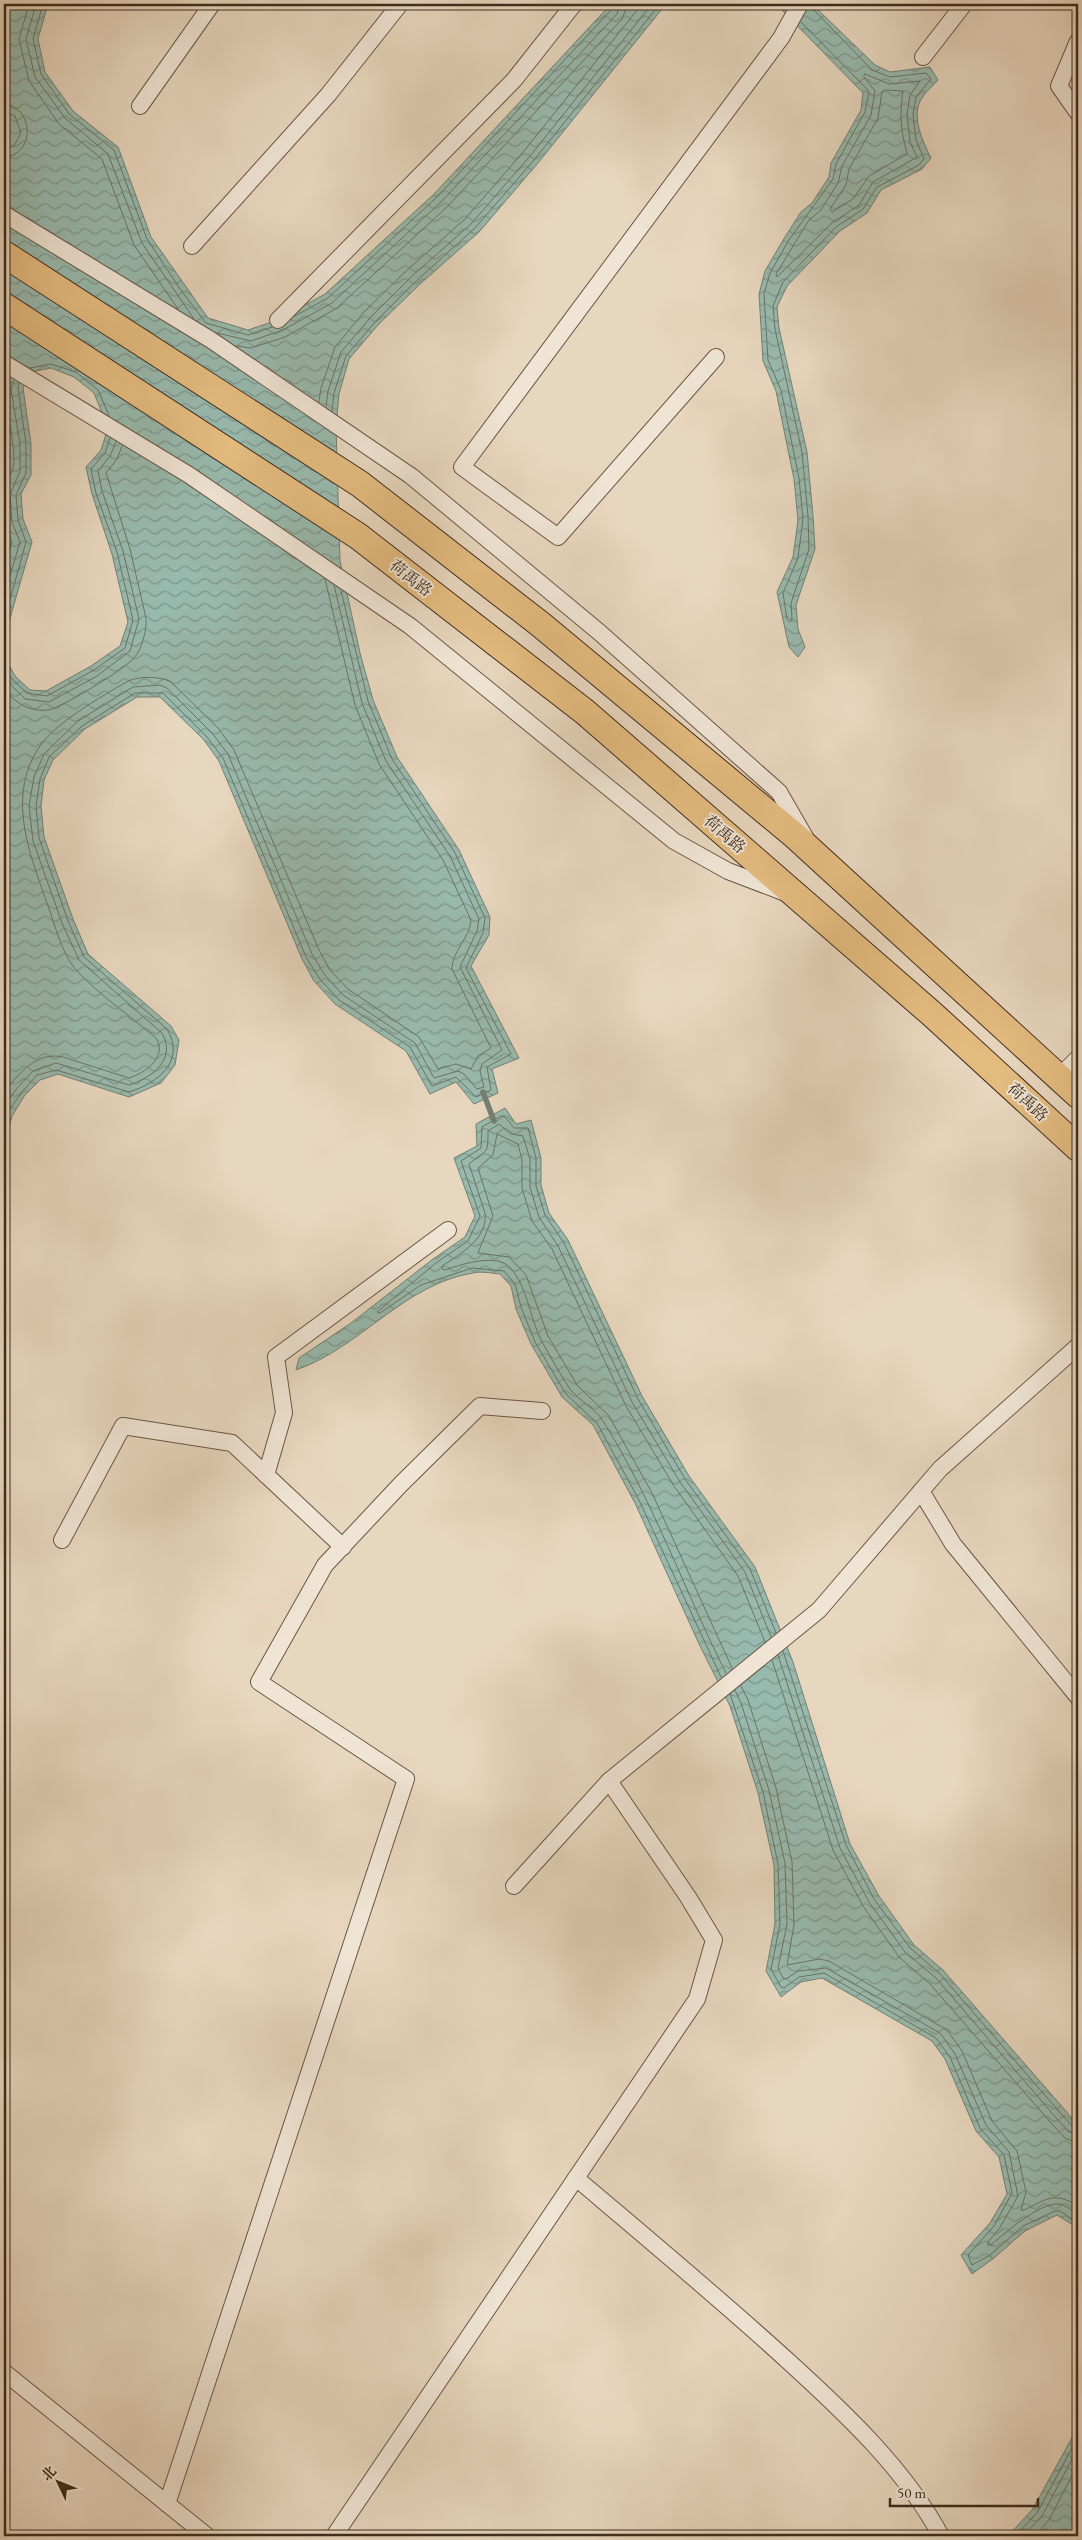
<svg xmlns="http://www.w3.org/2000/svg" width="1082" height="2540" viewBox="0 0 1082 2540" font-family="'EB Garamond','Noto Serif SC',serif">
	<defs>
		<pattern id="water-waves" width="16" height="10" patternUnits="userSpaceOnUse" patternTransform="scale(1.25)"><rect width="16" height="10" fill="#98baae"/><path d="M0 5q4-4 8 0t8 0" fill="none" stroke="#7d978d"/></pattern>
	</defs>
	<rect width="100%" height="100%" fill="#e8d7bf"/>
	<filter id="stains"><feTurbulence type="fractalNoise" baseFrequency=".004" numOctaves="4"/><feColorMatrix values="0 0 0 0 .2 0 0 0 0 .09 0 0 0 0 .02 0 0 0 .5 -.17"/></filter>
	<radialGradient id="worn" r=".72"><stop offset=".6" stop-color="#630" stop-opacity="0"/><stop offset="1" stop-color="#630" stop-opacity=".3"/></radialGradient>
	<g fill="url(#water-waves)" stroke="#748174">
		<polygon points="4,4 48,4 38,39 45,72 73,111 118,147 151,237 208,318 248,330 278,320 325,294 434,194 611,4 666,4 538,163 479,232 419,285 378,325 349,359 339,394 336,427 340,561 360,653 373,700 397,757 459,850 490,917 489,935 471,966 519,1058 492,1069 498,1093 474,1104 456,1082 430,1094 406,1051 335,1004 314,981 302,959 219,761 204,740 160,697 137,697 85,729 53,760 44,780 41,806 44,837 73,919 88,954 171,1026 179,1040 175,1065 161,1083 129,1097 58,1074 40,1080 25,1095 12,1116 4,1147 4,656 15,676 30,690 46,691 91,666 120,646 128,622 112,554 92,494 86,467 101,450 108,428 94,393 74,377 51,368 31,372 23,388 31,444 31,475 21,494 23,519 32,542 8,625 4,650 4,141 10,133 4,121"/>
		<path d="M776 4H812L875 65 890 72 930 67 938 80C933 86 926 91 922 98 910 115 923 142 931 158L922 169 881 190 867 213 840 231 787 286 777 307 779 328 807 452 813 516 815 549 796 605 798 629 805 647 798 657 789 647 777 592 793 557 798 520 794 479 776 391 763 361 759 294 765 271 785 237 801 212 812 203 829 177 831 163 861 110 863 93Z"/>
		<path d="M505 1108 516 1124 531 1120 541 1158V1185L549 1213 568 1240 642 1396 689 1476 755 1567 793 1662 850 1844 879 1896 914 1945 943 1970 1078 2125V2228L1057 2215 1025 2231 994 2258 972 2274 961 2255 990 2223 1007 2194 999 2157 976 2131 945 2059 932 2041 822 1978 801 1982 781 1997 766 1971 775 1924 774 1865 758 1793 730 1706 700 1646 635 1503 593 1425 562 1397 531 1344 516 1309 511 1286 500 1274C491 1273 481 1271 473 1273 404 1284 360 1348 296 1370L299 1358 351 1323 433 1259 465 1237 475 1216 454 1158 477 1146 476 1124Z"/>
		<polygon points="1078,2427 1078,2536 1008,2536 1032,2510"/>
	</g>
	<g fill="none" stroke-linecap="round" stroke-linejoin="round">
		<g stroke="#6c7366" stroke-width="1">
			<polyline points="29,4 19,39 29,81 59,124 102,159 134,245 178,309"/>
			<polyline points="36,4 26,39 35,77 65,118 108,154 142,243 194,319"/>
			<polyline points="43,4 33,39 41,74 69,114 114,150 147,239 180,289 206,323 248,335 272,327"/>
			<polyline points="801,22 867,89 869,93 865,112 836,164 833,179 789,240 770,273 764,294 768,360 781,390 799,478 803,519 798,558 783,593 787,619 790,622 792,620 791,603 809,549 808,516 802,452 775,329 773,306 783,282 836,227 863,209 877,187 919,165 924,159 916,140 913,114 916,97 931,79 926,73 890,77 872,70 809,5"/>
			<polygon points="865,74 889,84 920,81 910,95 907,114 910,142 917,157 873,182 859,205 832,223 777,277 776,274 809,220 821,210 838,183 842,166 871,115 875,91 864,77"/>
			<path d="M885 90 903 91C899 116 901 130 907 154L869 176 853 199 832 212 830 209 846 185 849 169 878 118 882 92Z"/>
			<path d="M4 104C34 106 36 156 4 157"/>
			<polyline points="4,112 15,116 21,133 14,146 4,149"/>
			<polyline points="295,316 328,298 437,197 612,9 614,4"/>
			<polyline points="217,333 251,341 283,330 332,303 442,201 617,14 620,4"/>
			<polyline points="237,346 251,348 285,337 337,308 447,207 622,19 628,4"/>
			<polyline points="30,368 51,364 76,372 98,390 109,415"/>
			<polyline points="319,402 321,388 335,347 364,312 405,272 465,219 524,151 642,4"/>
			<polyline points="326,407 328,391 341,352 370,318 411,277 471,224 530,156 652,4"/>
			<polyline points="332,411 334,393 346,356 375,322 415,282 475,228 534,160 660,4"/>
			<path d="M4 487C6 481 11 475 13 469 18 442 0 399 8 376"/>
			<polyline points="4,511 5,523 12,542 4,568"/>
			<polyline points="4,596 20,542 12,522 10,495 20,471 20,444 11,389 14,380"/>
			<polyline points="4,621 26,542 18,520 16,495 26,473 26,444 18,388 19,383"/>
			<polyline points="4,666 12,679 27,693 47,696 94,670 125,648 133,620 117,552 96,493 91,469 105,453 110,438"/>
			<polyline points="4,678 25,699 49,702 97,676 130,651 139,619 123,551 102,491 98,471 110,456 116,442"/>
			<path d="M4 690C17 703 28 712 48 710 61 708 125 669 134 658 142 650 147 629 146 618L130 549 106 473 117 459 122 446"/>
			<path d="M4 1094C17 1074 37 1051 63 1057L129 1078C145 1073 168 1057 156 1038 133 1018 91 989 73 966 61 950 55 925 48 906 31 857 6 799 38 749 54 723 101 697 128 681 140 676 160 676 171 682L218 728 234 750 319 950 330 970 348 989 419 1037 438 1069 456 1064 471 1069 478 1056 491 1048 452 969C452 951 470 938 471 920L443 860 379 764 355 705 325 579"/>
			<path d="M4 1107 17 1088 33 1071 56 1063 129 1085C152 1078 177 1059 162 1033L79 960 62 923 33 841 29 806 34 777 44 754 78 721 133 687 160 685 167 688 212 733 228 754 312 954 324 974 343 995 415 1043 434 1078 458 1071 464 1074 477 1089 484 1087 480 1071 482 1064 502 1050 460 967 477 931 479 919 450 856 386 761 362 703 334 585"/>
			<path d="M4 1126 7 1113 22 1092 37 1075 56 1070 129 1092C158 1083 186 1061 167 1029L84 957 68 921 39 838 36 806 40 779 49 757 82 726 135 693H163L207 737 223 758 306 957 319 978 339 1000 410 1047 432 1086 456 1077 476 1097 491 1090 487 1067 511 1054 466 968 483 933 485 918 455 853 392 759 368 701 341 591"/>
			<polyline points="783,1651 846,1845 874,1899 910,1948 940,1974 1062,2115 1073,2127 1078,2128"/>
			<polyline points="778,1655 840,1848 869,1902 905,1952 936,1978 1057,2119 1069,2132 1078,2134"/>
			<polyline points="772,1660 833,1850 863,1906 899,1957 930,1984 1052,2124 1066,2139 1078,2142"/>
			<polyline points="732,1668 652,1493 609,1416 577,1385 548,1336 526,1275 509,1257 478,1253 493,1216 478,1168 493,1155 497,1134 518,1144 522,1160 522,1188 532,1221 552,1249 626,1406 674,1486 738,1576 765,1642"/>
			<path d="M726 1673C684 1590 653 1500 603 1421 595 1408 579 1401 570 1389 560 1374 550 1356 541 1340 530 1318 526 1280 507 1265 493 1254 459 1265 445 1270L442 1269V1266C460 1254 488 1239 485 1213L469 1164C486 1149 488 1157 488 1131L499 1124 511 1134 523 1136 530 1159V1187L539 1217 558 1246 632 1402 680 1482 745 1572 771 1637"/>
			<polyline points="721,1677 639,1500 597,1423 566,1394 535,1342 521,1307 515,1284 504,1271 472,1268 421,1285 380,1313 377,1312 436,1263 468,1241 480,1216 461,1161 481,1148 482,1127 501,1116 504,1116 514,1128 528,1128 536,1158 536,1186 545,1215 564,1243 638,1399 685,1479 750,1569 776,1633"/>
			<path d="M741 1686 748 1700 776 1788 792 1862 794 1925 787 1965 819 1959 829 1961 947 2030 962 2051 992 2121 1017 2151 1026 2192 1021 2210H1024C1047 2199 1054 2191 1078 2206"/>
			<path d="M735 1690 741 1703 769 1790 785 1863 787 1924 778 1968 783 1978 786 1979 798 1971 826 1968 940 2033 955 2054 986 2125 1009 2152 1018 2196 999 2229 988 2242V2245H991C1005 2233 1038 2204 1057 2204 1065 2204 1072 2211 1078 2215"/>
			<polyline points="730,1694 763,1792 778,1864 780,1924 771,1969 781,1987 784,1988 799,1977 824,1973 936,2038 950,2057 980,2128 1004,2155 1012,2193 994,2226 968,2255 972,2265 990,2255 1023,2226 1055,2211 1060,2211 1078,2223"/>
			<polyline points="1015,2536 1037,2513 1078,2437"/>
			<polyline points="1023,2536 1042,2516 1078,2448"/>
			<polyline points="1034,2536 1049,2520 1078,2464"/>
		</g>
		<polyline stroke="#748174" stroke-width="5.5" points="483,1092 494,1121"/>
		<g stroke="#695746" stroke-width="18">
			<g id="minor">
				<polyline points="1078,41 1059,86 1078,113"/>
				<polyline points="923,57 964,4"/>
				<polyline points="140,106 212,4"/>
				<polyline points="4,214 211,340 411,476 599,632 779,792 805,837"/>
				<polyline points="192,246 328,95 400,4"/>
				<polyline points="278,320 514,80 574,4"/>
				<polyline points="716,357 558,537 462,467 781,38 800,4"/>
				<polyline points="4,363 189,475 410,626 674,841 728,871 783,892"/>
				<polyline points="1059,1077 1078,1058"/>
				<polyline points="266,1475 284,1413 276,1357 448,1230"/>
				<polyline points="921,1491 953,1544 1078,1697"/>
				<polyline points="62,1540 123,1426 232,1443 343,1547"/>
				<polyline points="514,1886 609,1781 819,1610 940,1469 1078,1346"/>
				<path d="M576 2178C647 2238 719 2298 788 2361 844 2412 905 2469 941 2536"/>
				<polyline points="4,2372 207,2536"/>
				<polyline points="167,2504 406,1779 259,1682 325,1565 401,1484 480,1406 542,1411"/>
				<polyline points="334,2536 697,1999 714,1940 688,1897 609,1781"/>
			</g>
		</g>
		<g stroke="#3f2c1e" stroke-width="28">
			<g id="primary">
				<polyline points="4,254 360,484 540,624 794,835 1078,1095"/>
				<polyline points="4,306 358,536 585,712 932,1014 1078,1148"/>
			</g>
		</g>
		<use href="#minor" stroke="#f0e5d5" stroke-width="16"/>
		<use href="#primary" stroke="#e4bc80" stroke-width="26"/>
	</g>
	<g text-anchor="middle" dominant-baseline="central" stroke-width="4" stroke-linejoin="round" paint-order="stroke">
		<g font-size="16" fill="#3f2c1e" stroke="#f0e5d5">
			<text transform="translate(411 578) rotate(38)">荷禹路</text>
			<text transform="translate(725 834) rotate(41)">荷禹路</text>
			<text transform="translate(1028 1102) rotate(43)">荷禹路</text>
		</g>
	</g>
	<rect width="1082" height="2540" fill="none" stroke="#e8d7bf" stroke-width="20"/>
	<rect x="5" y="5" width="1072" height="2530" fill="none" stroke="#3f2c1e" stroke-width="2.5"/>
	<rect x="10" y="10" width="1062" height="2520" fill="none" stroke="#3f2c1e"/>
	<g transform="translate(58 2482) rotate(313)" stroke="#f0e5d5" stroke-width="4" paint-order="stroke">
	<path d="M0-4L9 19L0 12L-9 19Z" fill="#3f2c1e"/>
	<text y="-8" font-size="14" font-weight="bold" text-anchor="middle" fill="#3f2c1e">北</text>
	</g>
	<path d="M890 2498v8h148v-8" fill="none" stroke="#3f2c1e" stroke-width="2.5"/>
	<text x="897" y="2498" font-size="15" fill="#3f2c1e" stroke="#f0e5d5" stroke-width="4" paint-order="stroke">50 m</text>
	<rect width="100%" height="100%" filter="url(#stains)"/>
	<rect width="100%" height="100%" fill="url(#worn)"/>
</svg>
